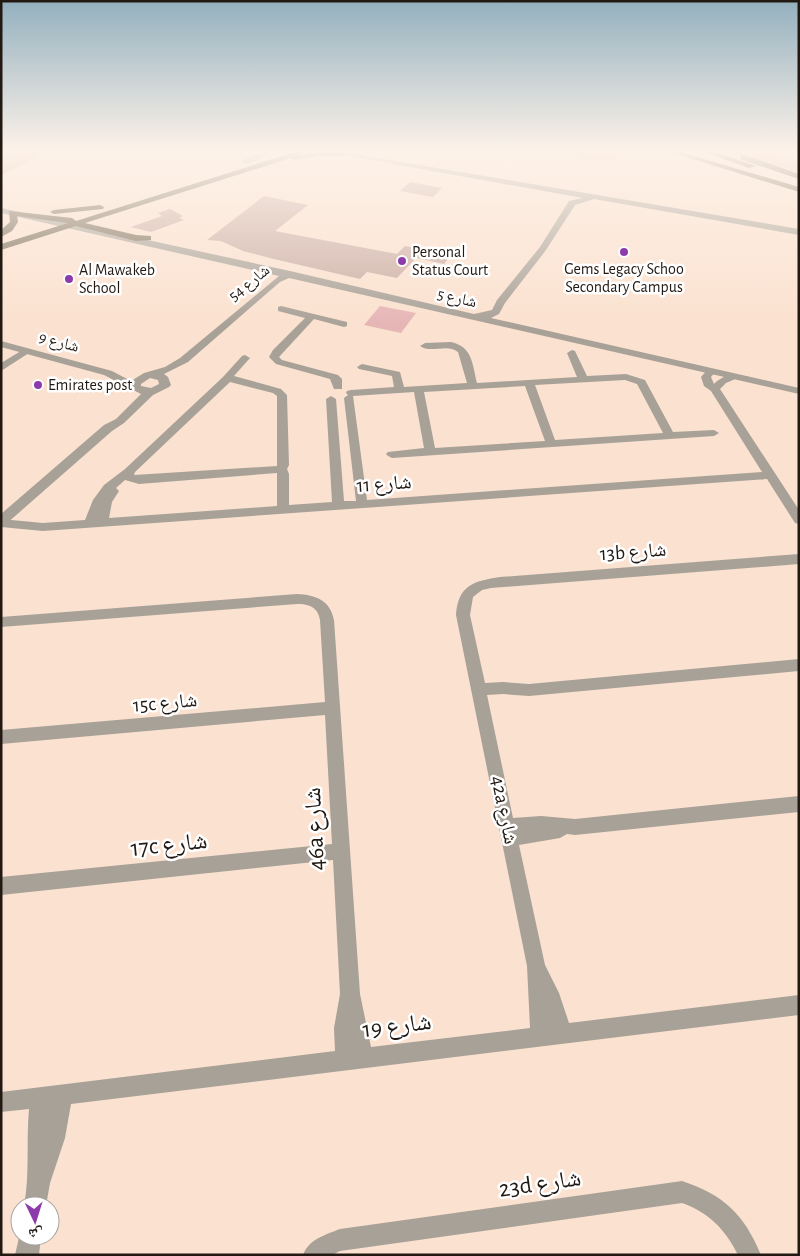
<svg xmlns="http://www.w3.org/2000/svg" width="800" height="1256" viewBox="0 0 800 1256" font-family="'Alegreya Sans','Noto Naskh Arabic',sans-serif">
	<rect width="100%" height="100%" fill="#fbe1cf"/>
	<g fill="#e6b5b6">
		<polygon points="739,151 770,151 799,161 799,173"/>
		<polygon points="380,306 416,313 401,333 364,325"/>
	</g>
	<g fill="#caaca3">
		<polygon points="1,151 50,151 1,175"/>
		<polygon points="573,151 610,151 618,159 588,161 581,159"/>
		<polygon points="410,182 442,188 433,197 400,191"/>
		<polygon points="264,196 308,205 275,231 397,254 405,246 451,255 444,264 416,258 397,278 367,272 360,279 274,259 243,251 221,241 207,240"/>
		<polygon points="170,209 183,216 179,218 184,220 151,232 131,227 162,216 158,213"/>
	</g>
	<g fill="none" stroke-linecap="round" stroke-linejoin="round">
		<g fill="#a8a197" fill-rule="evenodd">
			<polygon points="281,306 347,322 347,326 344,327 314,319 279,357 282,360 338,375 342,379 342,389 334,389 330,379 276,364 269,357 273,350 305,318 278,311 278,307"/>
			<path d="M451 342C473 347 472 364 477 383L577 377 567 353 572 350 575 351 587 376 626 374 645 380 673 432 714 430 719 433 714 436 392 458 388 456 386 454 388 452 424 448 414 392 353 396 367 500 762 472 711 391 704 386 701 377 708 369 711 368 716 371 711 377 714 384C720 378 730 373 739 375L740 377 726 383 720 389 799 510V524L795 523 767 479 43 531 1 527V519L43 523 85 520 93 500 104 485 125 469 223 377 242 356 245 355 250 358 234 376 281 389 287 395 289 465 287 469 289 474V505L332 502 326 399 331 396 336 399 344 501H356L344 398 348 395 346 393 347 391 351 390 394 387 392 376 359 369 357 367 362 364 400 372 404 387 467 383 458 352C447 343 431 354 420 346L425 343ZM625 380 637 384 663 433 555 440 535 385ZM230 382 273 393 277 396V466L134 475 135 472ZM525 386 545 441 435 448 424 392ZM277 473V506L109 518 112 502 119 491 116 488 125 480 139 484Z"/>
			<polygon points="26,348 31,351 29,353 1,371 1,363"/>
			<path d="M799 554V564L491 588 482 590 473 597 470 615 485 683 503 682 529 684 799 659V671L529 696 503 694 487 695 513 818 541 816 575 819 799 796V812L575 835 567 834 560 838 519 845 545 965 559 993 569 1023 799 995V1015L71 1104 65 1138 50 1183 46 1206H24C30 1174 26 1142 29 1109L1 1112V1092L335 1051 334 1028 340 994 333 860 1 895V877L332 844 325 715 1 744V730L325 702 320 620C318 607 309 604 297 604L1 627V617L297 594C316 595 330 600 334 620L360 994 371 1047 530 1028 527 966 456 615C458 585 474 581 500 577Z"/>
			<path d="M682 1181C724 1195 744 1214 761 1255H738C726 1230 708 1212 682 1203L340 1251 332 1255H303C309 1239 325 1235 340 1229Z"/>
			<polygon points="20,1233 20,1236 41,1236 39,1255 15,1255"/>
		</g>
		<g fill="#a8a197" fill-rule="evenodd">
			<path d="M261 151H269C263 158 249 167 241 162Z"/>
			<path d="M321 151H336L799 229V235L594 199 575 205 546 250 505 303 499 314 491 318 799 388V394L289 278 280 282 188 362 164 374 168 377 171 385 169 387 153 395 124 423 112 431 6 524 1 525V514L104 425 116 419 141 394 104 375 1 347V341L112 371 131 381 144 373 165 367 180 358 279 276 1 213V208L290 271 474 314 492 310 497 300 540 247 569 201 583 198ZM150 378 158 380 159 384 151 388 141 386V384Z"/>
		</g>
		<g fill="#746855" fill-rule="evenodd">
			<polygon points="298,151 308,151 299,155 318,152 344,152 348,154 344,156 318,156 294,160 291,158 85,223 136,235 151,236 151,240 136,241 76,226 1,250 1,244 68,223 17,216 18,222 12,231 1,237 1,230 10,222 9,211 72,218 76,221"/>
			<polygon points="100,205 104,207 103,209 54,214 50,212 54,210"/>
		</g>
		<g fill="#61533e" fill-rule="evenodd">
			<polygon points="667,151 677,151 799,187 799,192"/>
			<polygon points="702,151 712,151 756,166 749,168"/>
			<polygon points="740,155 746,155 799,174 799,179 740,159"/>
		</g>
	</g>
	<linearGradient id="sky" x2="0" y2="1"><stop stop-color="#93b0be"/><stop offset="0.46" stop-color="#fdf2e9"/><stop offset="1" stop-color="#fdf2e9" stop-opacity="0"/></linearGradient>
	<rect width="800" height="327" fill="url(#sky)"/>
	<g fill="#8d3baa" stroke="#fff" stroke-width="2">
		<circle cx="624" cy="252" r="5"/>
		<circle cx="402" cy="261" r="5"/>
		<circle cx="69" cy="279" r="5"/>
		<circle cx="38" cy="385" r="5"/>
	</g>
	<g text-anchor="middle" dominant-baseline="central" stroke-width="5" stroke-linejoin="round" paint-order="stroke">
		<g font-size="16" fill="#221913" stroke="#fff" text-anchor="start">
			<text x="412" y="252">Personal<tspan x="412" dy="18">Status Court</tspan></text>
			<text x="624" y="269" text-anchor="middle">Gems Legacy Schoo<tspan x="624" dy="18">Secondary Campus</tspan></text>
			<text x="79" y="270">Al Mawakeb<tspan x="79" dy="18">School</tspan></text>
			<text x="48" y="385">Emirates post</text>
		</g>
		<g font-size="16" fill="#221913" stroke="#fff">
			<text transform="translate(249 283) rotate(-39)">شارع 54</text>
			<text transform="translate(457 298) rotate(13)">شارع 5</text>
			<text transform="translate(59 342) rotate(15)">شارع 9</text>
		</g>
		<g font-size="20" fill="#221913" stroke="#fff">
			<text transform="translate(384 484) rotate(-4)">شارع 11</text>
			<text transform="translate(633 552) rotate(-4)">13b شارع</text>
			<text transform="translate(165 703) rotate(-5)">15c شارع</text>
			<text transform="translate(504 810) rotate(78)">42a شارع</text>
		</g>
		<g font-size="24" fill="#221913" stroke="#fff">
			<text transform="translate(315 829) rotate(-93)">46a شارع</text>
			<text transform="translate(169 845) rotate(-6)">17c شارع</text>
			<text transform="translate(397 1026) rotate(-7)">شارع 19</text>
			<text transform="translate(540 1184) rotate(-8)">23d شارع</text>
		</g>
	</g>
	<rect width="800" height="1256" fill="none" stroke="#221913" stroke-width="5"/>
	<g transform="translate(35 1221) rotate(176)"><circle r="24" fill="#ffffff" stroke="#a7a3a1"/>
	<path d="M0-4L9 19L0 12L-9 19Z" fill="#8d3baa"/>
	<text y="-8" font-size="14" font-weight="bold" text-anchor="middle" fill="#221913">ش</text>
	</g>
</svg>
